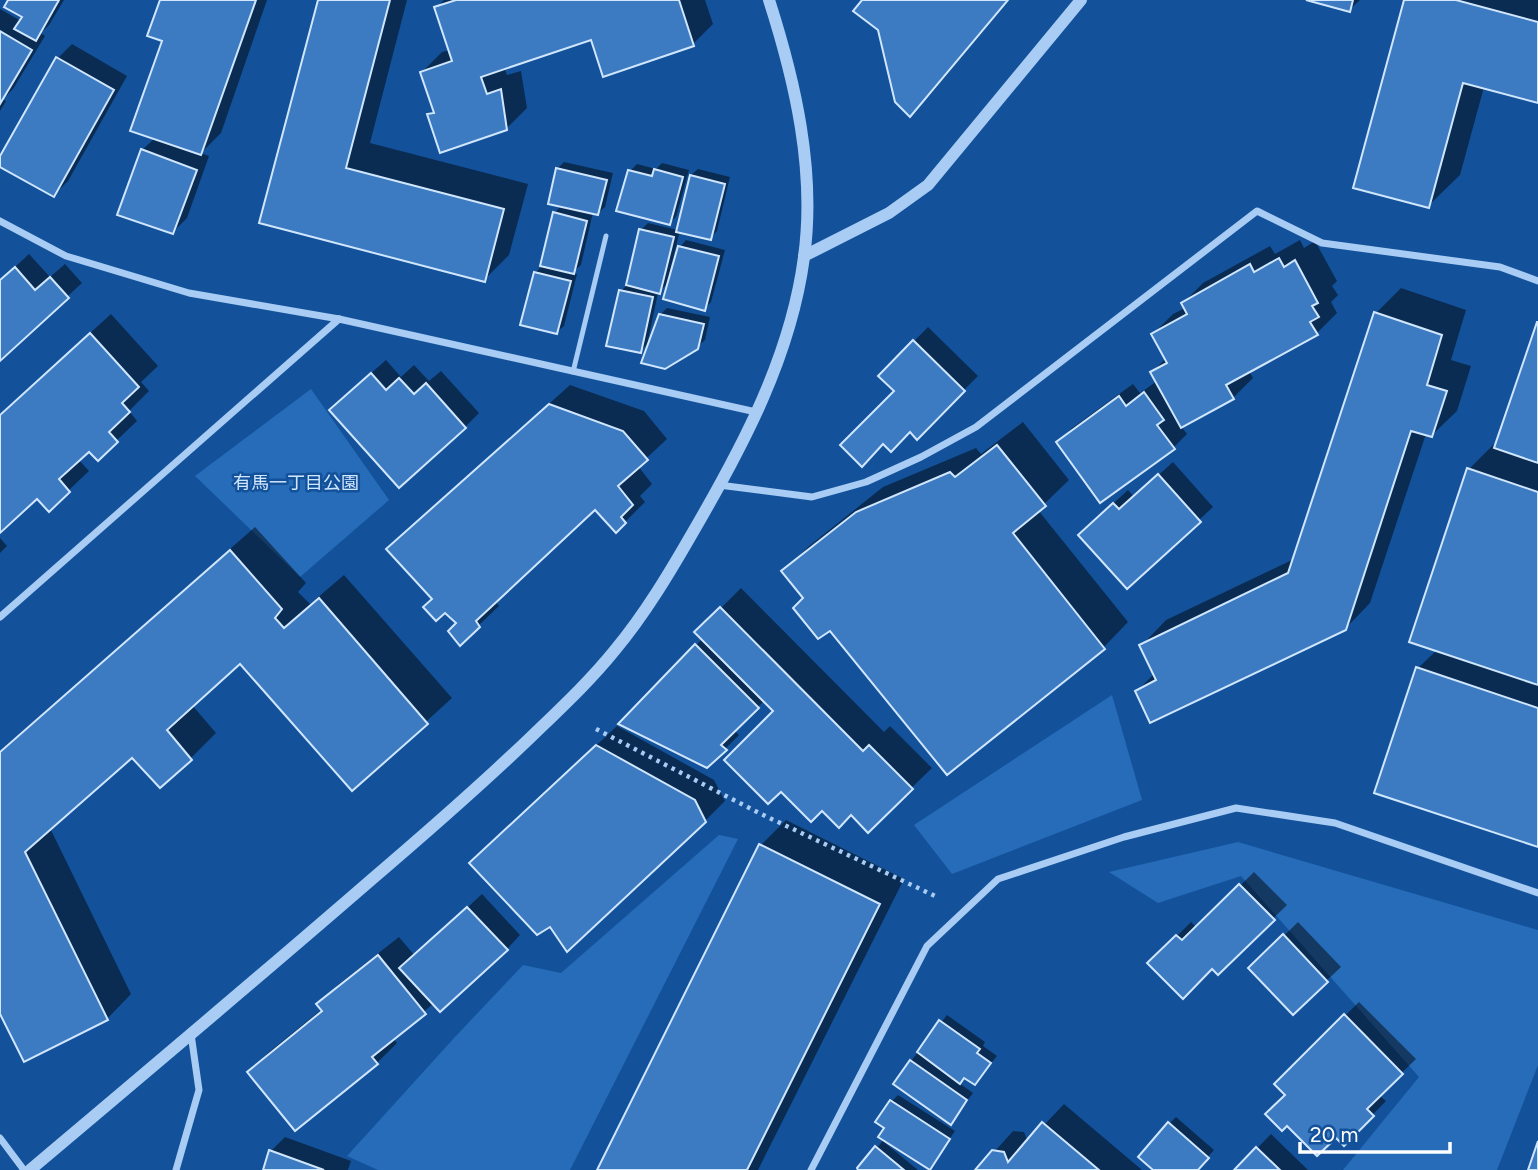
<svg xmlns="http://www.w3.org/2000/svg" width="1538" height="1170" viewBox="0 0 1538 1170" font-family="Figtree,'Noto Sans JP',sans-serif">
	<rect width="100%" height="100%" fill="#13529b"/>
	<g fill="#266cb9">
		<polygon points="311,389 389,500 300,577 195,476"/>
		<polygon points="1112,695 1142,800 952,874 914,825"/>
		<polygon points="719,835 738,839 570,1170 378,1170 347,1156 455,1037 523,965 561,973"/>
		<polygon points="1238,842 1538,930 1538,1065 1497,1170 1343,1170 1419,1077 1241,876 1158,903 1109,872"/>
	</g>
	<g fill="#0007">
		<polygon points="10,0 64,0 49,25 41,33 45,36 13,89 3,99 6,101 0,111 0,9 21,21 24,16"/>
		<polygon points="162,0 267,0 221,133 201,153 209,156 187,218 173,232 142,150 155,138 164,40"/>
		<polygon points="320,0 407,0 370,143 528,184 509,255 484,280 261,222"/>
		<polygon points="444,0 705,0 713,24 693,44 592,38 504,67 507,75 521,71 527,108 506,129 429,115 435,109 422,72 442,52 450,50 436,8"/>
		<polygon points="864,0 1009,0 930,95 910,115 880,29"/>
		<polygon points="1313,0 1360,0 1349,10"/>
		<polygon points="1405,0 1538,0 1538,101 1484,87 1460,175 1428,206"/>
		<polygon points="72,44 127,76 68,181 54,195 0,165 0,160 58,58"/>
		<polygon points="564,162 613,173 605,207 598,213 593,212 581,265 572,273 577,274 564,326 557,332 535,273 542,266 554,213 562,205 557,169"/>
		<polygon points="662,163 689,170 676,217 669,223 630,171 637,164 656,169"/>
		<polygon points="698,169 730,177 717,231 710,238 680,231 670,270 673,271 680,247 686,240 725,250 711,302 704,309 670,281 658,293 647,345 640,351 621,291 628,284 641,230 648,223 678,230 691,175"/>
		<polygon points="1300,240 1304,248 1315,241 1337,281 1332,286 1338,295 1331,302 1337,313 1317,333 1249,371 1253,378 1233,398 1181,426 1187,434 1173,448 1058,442 1072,428 1133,384 1140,393 1157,381 1152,372 1166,358 1153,334 1173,314 1185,308 1183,303 1203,283 1270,246 1275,254"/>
		<polygon points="29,254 50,277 65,264 82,283 0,358 0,281"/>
		<polygon points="1401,288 1466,310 1451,360 1471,366 1457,411 1432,435 1426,434 1370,603 1345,629 1137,691 1155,673 1142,645 1166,620 1294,559 1376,313"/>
		<polygon points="667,308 710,317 705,340 697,347 660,315"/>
		<polygon points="111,314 158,366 141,382 149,391 129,411 137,421 98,458 89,449 78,459 89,471 49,509 37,497 0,531 0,415"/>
		<polygon points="1538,325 1538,845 1418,668 1437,650 1469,469 1494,444 1497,445"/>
		<polygon points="928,327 978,376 917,437 910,430 896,391 880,376"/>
		<polygon points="386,360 401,377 414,365 429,381 441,371 479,413 465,427 345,396"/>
		<polygon points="570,385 644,411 667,439 638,466 652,484 640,496 645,502 616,531 595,507 495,601 499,606 460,643 458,623 388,549"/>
		<polygon points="1023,422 1069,480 1038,510 1128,622 1104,647 805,598 784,571 808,547 883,487 976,448 981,454"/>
		<polygon points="1173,462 1213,507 1199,520 1094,521 1128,490 1134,497"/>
		<polygon points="255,527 306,583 298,592 310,604 344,575 452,698 352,789 241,662 192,705 216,733 191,758 160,785 132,756 50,828 131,994 107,1019 0,1010 0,751"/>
		<polygon points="0,538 7,546 0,553"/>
		<polygon points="741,588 884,732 890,726 932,768 868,830 851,813 822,808 776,711 765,700 734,730 739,735 725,749 621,723 703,638 697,632"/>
		<polygon points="617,726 714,780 725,801 705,821 492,843"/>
		<polygon points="786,820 904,879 758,1170 599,1170 761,845"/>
		<polygon points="1254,872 1287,905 1218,972 1212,967 1150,963 1191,922 1197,928"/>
		<polygon points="482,894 520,935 507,949 434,1003 393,1038 397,1043 377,1063 249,1072 269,1052 322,1009 319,1004 339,984 399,937 415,956"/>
		<polygon points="1298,922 1341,967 1293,1012 1251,968"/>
		<polygon points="1359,1002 1416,1059 1379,1095 1386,1101 1344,1144 1276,1084"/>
		<polygon points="947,1015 985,1042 983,1046 997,1056 975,1083 965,1077 959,1083 973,1093 950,1123 911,1061"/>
		<polygon points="898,1095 955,1131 929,1168 887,1141 885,1143 918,1170 860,1170 884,1139 891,1102"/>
		<polygon points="1064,1104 1142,1170 978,1170 1013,1131 1024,1132 1028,1142"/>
		<polygon points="1176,1117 1214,1150 1196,1170 1155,1170 1169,1124"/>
		<polygon points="1271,1134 1308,1170 1236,1170"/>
		<polygon points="285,1137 351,1161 348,1170 265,1170 271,1151"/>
	</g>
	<g fill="#3c7bc2" stroke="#d0e6fd" stroke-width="2">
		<polygon points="8,0 59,0 36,41 14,29 22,17 4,7"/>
		<polygon points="160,0 256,0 201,155 130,131 162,41 147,36"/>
		<polygon points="318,0 390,0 346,168 504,209 485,282 259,223"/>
		<polygon points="456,0 679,0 694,46 603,77 591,40 481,77 487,94 501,89 507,130 440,153 427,114 434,113 420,72 452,61 434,7"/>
		<polygon points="862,0 1008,0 910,117 895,102 878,30 853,11"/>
		<polygon points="1306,0 1353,0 1350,12"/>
		<polygon points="1404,0 1456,0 1538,22 1538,103 1463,83 1429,208 1353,188"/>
		<polygon points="0,31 32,50 0,104"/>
		<polygon points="56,57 114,90 54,197 0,167 0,156"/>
		<polygon points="141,149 197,170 173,234 117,215"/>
		<polygon points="556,168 607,180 598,215 548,204"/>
		<polygon points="654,169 683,177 670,225 616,211 628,170 652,176"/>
		<polygon points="690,175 725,184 711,240 676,232"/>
		<polygon points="553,212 587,221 574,274 540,266"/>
		<polygon points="639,229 674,237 660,294 626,285"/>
		<polygon points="678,246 719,256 705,311 663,299"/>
		<polygon points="1279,258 1284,267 1295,260 1318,303 1312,306 1319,317 1310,322 1318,335 1226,385 1234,399 1181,428 1150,372 1167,363 1151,334 1187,314 1181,303 1250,264 1254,272"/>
		<polygon points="15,267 35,290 50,277 69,298 0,361 0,280"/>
		<polygon points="534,272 571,281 557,334 520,325"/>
		<polygon points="619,290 653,297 641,353 606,346"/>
		<polygon points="1374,312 1442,335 1427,385 1447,391 1432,437 1411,431 1346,630 1150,723 1135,691 1156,680 1139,645 1288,573"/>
		<polygon points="659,314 704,324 698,349 665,369 641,363"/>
		<polygon points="1537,322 1538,322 1538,463 1494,448"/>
		<polygon points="90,333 139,387 122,403 130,412 109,432 118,442 98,461 89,452 59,479 70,492 49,512 37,499 0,533 0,415"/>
		<polygon points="913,340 965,391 917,440 910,432 891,452 883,444 862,467 840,445 894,391 878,376"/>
		<polygon points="371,373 386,390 399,378 414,394 426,383 466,428 399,488 329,410"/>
		<polygon points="1144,392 1164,420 1157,425 1175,449 1100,503 1056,442 1119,396 1126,406"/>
		<polygon points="549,404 623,431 648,460 618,486 633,505 621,517 626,523 616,533 595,510 476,621 480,627 460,646 448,631 456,623 445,613 436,621 423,607 432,599 386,549"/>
		<polygon points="997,445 1046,506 1013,533 1105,649 947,775 830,631 818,639 793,608 803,598 781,571 856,512 950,472 955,477"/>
		<polygon points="1467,468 1538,492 1538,685 1409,642"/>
		<polygon points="1158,474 1201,522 1127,589 1078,535 1113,503 1119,509"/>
		<polygon points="230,550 282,609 275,618 284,628 319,598 428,724 352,791 240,664 167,730 192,760 160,788 132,758 25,852 108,1020 24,1062 0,1014 0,752"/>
		<polygon points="720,607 863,751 869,745 913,789 868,833 851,815 839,828 822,811 811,822 781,792 768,804 724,760 773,711 694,632"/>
		<polygon points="695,644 759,708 721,745 727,750 707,768 618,724"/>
		<polygon points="1416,667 1538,708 1538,847 1374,793"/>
		<polygon points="596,745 695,800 706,822 567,952 550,927 537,935 469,863"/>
		<polygon points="759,844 880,904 747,1170 597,1170"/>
		<polygon points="1239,884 1275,920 1218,975 1212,969 1183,999 1147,963 1176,935 1182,940"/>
		<polygon points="467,907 508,950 440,1012 399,968"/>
		<polygon points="1283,934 1328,982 1293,1015 1248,968"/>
		<polygon points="378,955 426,1014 372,1057 378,1064 295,1131 247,1072 322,1011 316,1004"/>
		<polygon points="1344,1014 1403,1074 1367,1109 1374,1116 1344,1146 1336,1138 1317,1156 1287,1126 1282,1131 1265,1114 1285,1095 1274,1084"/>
		<polygon points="939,1020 980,1049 977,1053 991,1063 975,1085 964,1078 960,1084 917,1052"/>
		<polygon points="910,1060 967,1100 951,1125 893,1084"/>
		<polygon points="890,1100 950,1139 930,1170 878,1137 884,1128 875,1122"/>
		<polygon points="1042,1122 1099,1170 975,1170 992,1150 1004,1152 1008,1162"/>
		<polygon points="1168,1122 1209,1158 1198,1170 1153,1170 1138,1157"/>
		<polygon points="1538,1141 1538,1170 1528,1170"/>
		<polygon points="875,1146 904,1170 858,1170 857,1168"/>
		<polygon points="1256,1147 1280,1170 1234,1170"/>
		<polygon points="269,1150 324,1170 263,1170"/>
	</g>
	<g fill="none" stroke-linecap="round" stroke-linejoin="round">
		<polyline stroke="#a8ccf3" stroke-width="4.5" stroke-dasharray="3.5 5" stroke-linecap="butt" points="596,729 759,813 935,896"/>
		<polyline stroke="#a8ccf3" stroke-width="5" points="573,372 606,236"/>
		<g stroke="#a8ccf3" stroke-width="7">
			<polyline points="0,221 66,256 189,293 339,319 756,412"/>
			<polyline points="719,485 812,497 866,482 921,457 976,427 1257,211 1322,243 1500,267 1538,281"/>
			<polyline points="0,617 339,319"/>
			<polyline points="0,1138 24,1170"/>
			<polyline points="176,1170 199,1090 191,1034"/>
			<polyline points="811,1170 927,946 998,879 1124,837 1236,808 1335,823 1538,893"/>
		</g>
		<g stroke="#a8ccf3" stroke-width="12">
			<polyline points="804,256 889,213 928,185 1081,0"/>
			<path d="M30 1170C144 1074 258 978 371 880 426 833 480 786 532 736 561 708 590 681 615 650 645 614 670 572 693 532 743 446 791 356 804 257 816 171 795 81 769 0"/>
		</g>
	</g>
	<g text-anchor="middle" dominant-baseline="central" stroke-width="5" stroke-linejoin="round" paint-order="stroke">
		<g font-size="18" fill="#d0e6fd" stroke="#13529b">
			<text x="296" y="483">有馬一丁目公園</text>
		</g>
	</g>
	<path d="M1300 1142v10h150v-10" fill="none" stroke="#ffffff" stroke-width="3.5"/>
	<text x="1310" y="1142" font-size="21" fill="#ffffff" stroke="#13529b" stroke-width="5" paint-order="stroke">20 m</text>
</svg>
